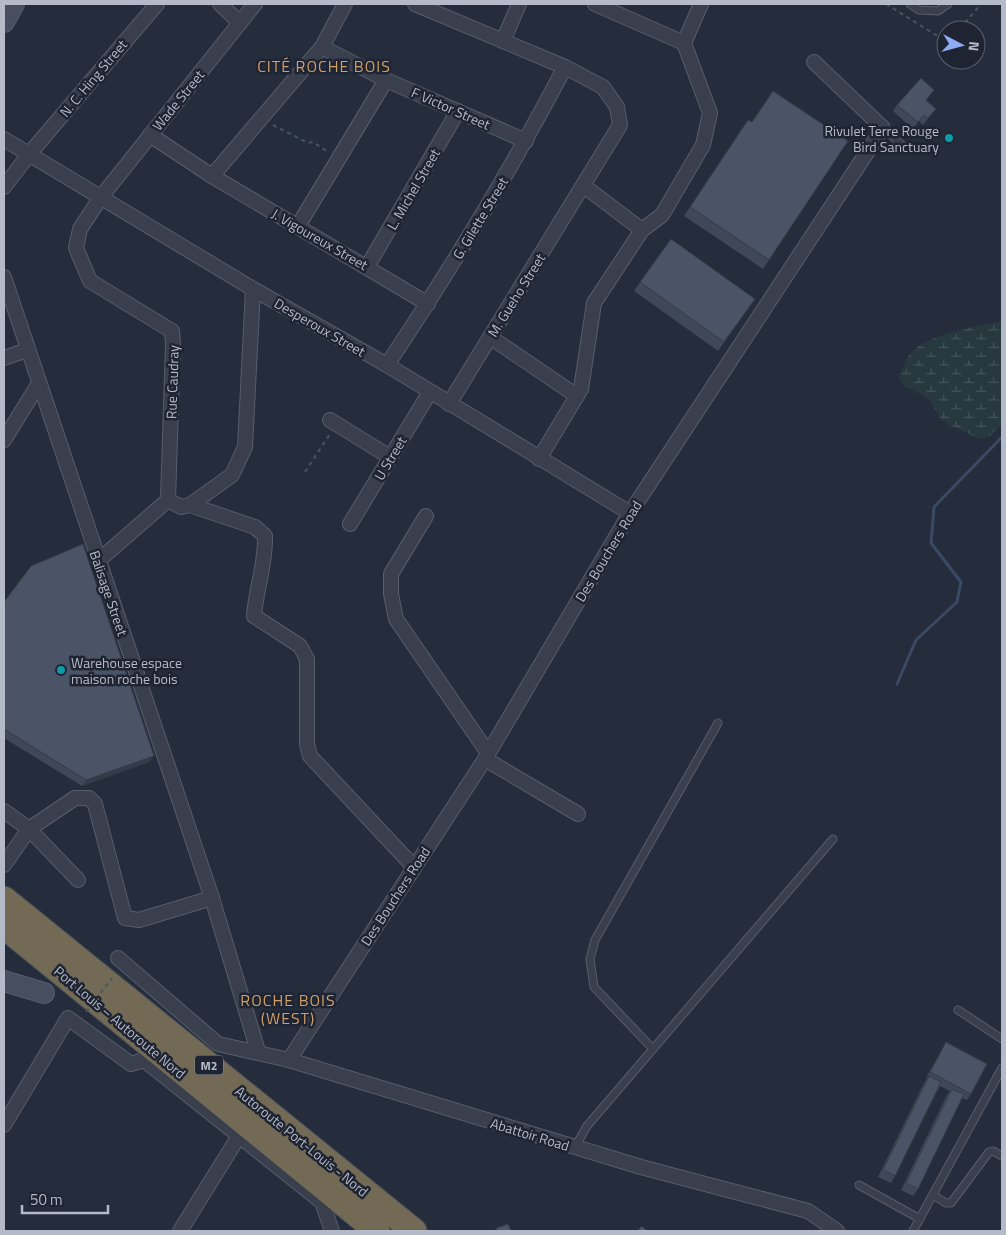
<svg xmlns="http://www.w3.org/2000/svg" width="1006" height="1235" viewBox="0 0 1006 1235" font-family="'Titillium Web',sans-serif">
	<defs>
		<pattern id="wetland-marsh" width="20" height="14" patternUnits="userSpaceOnUse" patternTransform="scale(1.25)"><rect width="20" height="14" fill="#27393e"/><path d="M1 5h8M5 5V1M11 12h8M15 12V8" fill="none" stroke="#445458"/></pattern>
	</defs>
	<rect width="100%" height="100%" fill="#252d3d"/>
	<path fill="url(#wetland-marsh)" d="M1002 321V424L990 436 979 439 942 421 931 402 923 395 904 386 899 377C903 367 906 357 914 350 934 332 977 327 1002 321Z"/>
	<g fill="none" stroke-linecap="round" stroke-linejoin="round">
		<polyline stroke="#3b4965" stroke-width="3" points="897,684 916,640 957,602 961,582 931,543 934,507 1002,437"/>
		<g stroke="#575d6b" stroke-width="9">
			<g id="lane">
				<polyline points="910,4 919,10 938,11 948,4"/>
				<polyline points="883,128 901,144"/>
				<polyline points="958,1010 1002,1039"/>
				<polyline points="652,1048 594,987 590,959 595,940 718,723"/>
				<polyline points="575,1147 587,1126 833,839"/>
				<polyline points="859,1185 920,1219"/>
				<polyline points="933,1195 946,1203 951,1203 989,1152 993,1151 1002,1156"/>
				<polyline points="913,1231 1002,1068"/>
			</g>
		</g>
		<g stroke="#575d6b" stroke-width="16">
			<g id="street">
				<polyline points="220,4 240,23"/>
				<polyline points="415,4 565,67 603,87 617,107 620,125 449,404"/>
				<polyline points="595,4 684,43"/>
				<polyline points="503,41 519,4"/>
				<polyline points="322,47 386,80 526,141"/>
				<polyline points="150,135 212,176 428,304"/>
				<polyline points="4,139 253,289 387,365 630,513"/>
				<polyline points="212,176 322,47 345,4"/>
				<polyline points="584,186 642,230"/>
				<polyline points="4,187 30,153 157,4"/>
				<polyline points="298,226 386,80"/>
				<polyline points="367,267 458,111"/>
				<polyline points="4,277 212,898 258,1051"/>
				<polyline points="490,337 577,396"/>
				<polyline points="4,358 27,350"/>
				<path d="M387 365C451 269 511 170 565 67"/>
				<polyline points="330,420 390,457"/>
				<polyline points="4,440 38,385"/>
				<polyline points="539,459 581,389 594,303 642,230 662,215 703,145 710,113 684,43 701,4"/>
				<polyline points="168,500 181,507 190,505 232,475 245,447 253,289"/>
				<path d="M190 505 255 527 265 536C266 563 256 589 254 616L300 646 307 659V744L310 756 414 867"/>
				<polyline points="426,516 391,574 391,594 396,619 488,753"/>
				<polyline points="350,524 430,392"/>
				<polyline points="98,561 168,500 173,344 172,331 90,281 76,248 80,229 101,197 255,4"/>
				<polyline points="485,759 578,814"/>
				<polyline points="4,811 29,829 78,880"/>
				<polyline points="4,865 29,829 75,798 89,798 95,804 125,918 139,920 212,898"/>
				<polyline points="118,958 218,1044 289,1060 641,1167 808,1211 837,1231"/>
				<polyline points="289,1060 485,759 630,513 883,128 814,62"/>
				<polyline points="4,1125 68,1018 131,1064 144,1060 322,1202 332,1231"/>
				<polyline points="180,1231 239,1136"/>
			</g>
		</g>
		<g stroke="#575d6b" stroke-width="22">
			<g id="secondary">
				<polyline points="4,22 14,4"/>
				<polyline points="4,981 44,993"/>
			</g>
		</g>
		<g stroke="#444a58" stroke-width="27">
			<g id="highway">
				<polyline points="4,899 414,1231"/>
				<polyline points="4,926 377,1231"/>
			</g>
		</g>
		<g stroke="#45565b" stroke-width="2" stroke-dasharray="4 4" stroke-linecap="butt">
			<polyline points="886,4 936,35 946,32"/>
			<polyline points="951,30 963,25 981,4"/>
			<polyline points="273,125 308,143 313,142 328,152"/>
			<polyline points="305,472 330,434"/>
		</g>
		<use href="#lane" stroke="#393f4d" stroke-width="7"/>
		<use href="#street" stroke="#393f4d" stroke-width="14"/>
		<use href="#secondary" stroke="#474e60" stroke-width="20"/>
		<use href="#highway" stroke="#736a56" stroke-width="25"/>
		<polyline stroke="#45565b" stroke-width="2" stroke-dasharray="4 4" stroke-linecap="butt" points="86,1012 112,978"/>
	</g>
	<g fill="#404758">
		<polygon points="934,90 926,101 936,109 923,125 919,121 913,129 893,111 897,105"/>
		<polygon points="748,120 752,122 848,141 763,269 684,216"/>
		<polygon points="671,239 755,299 718,351 634,291"/>
		<polygon points="4,602 149,762 82,786 4,738"/>
		<polygon points="946,1042 971,1094 967,1100 962,1098 918,1189 913,1196 901,1190 947,1095 950,1091 940,1086 895,1176 891,1183 878,1177 924,1083 927,1079 926,1078 942,1049"/>
	</g>
	<polygon fill="#343a47" points="154,756 149,762 82,786 86,780"/>
	<g fill="#4b5366" stroke="#343a47">
		<polygon points="921,78 934,90 926,100 936,109 928,118 924,115 918,122 897,105"/>
		<polygon points="773,91 848,141 769,260 690,207 748,120 752,122"/>
		<polygon points="671,239 755,299 724,342 640,282"/>
		<polygon points="83,544 154,756 86,780 4,729 4,602 31,566"/>
		<polygon points="946,1042 987,1064 971,1094 930,1072"/>
		<polygon points="929,1076 941,1082 895,1176 883,1170"/>
		<polygon points="952,1089 964,1094 918,1189 906,1183"/>
		<polygon points="508,1224 511,1231 497,1231 496,1228"/>
		<polygon points="642,1226 647,1231 637,1231"/>
	</g>
	<g fill="#0f9aa8" stroke="#1e2432" stroke-width="2">
		<circle cx="949" cy="138" r="5"/>
		<circle cx="61" cy="670" r="5"/>
	</g>
	<g text-anchor="middle" dominant-baseline="central" stroke-width="5" stroke-linejoin="round" paint-order="stroke">
		<rect fill="#1e2432" stroke="#888d9b" stroke-width="1" x="195" y="1055.5" width="28" height="19" rx="4"/>
		<g font-size="12" font-weight="bold" fill="#b5bac8">
			<text x="209" y="1065">M2</text>
		</g>
		<g font-size="14" fill="#b5bac8" stroke="#1e2432">
			<text transform="translate(93 78) rotate(-50)">N. C. Hing Street</text>
			<text transform="translate(178 100) rotate(-51)">Wade Street</text>
			<text transform="translate(451 108) rotate(24)">F Victor Street</text>
			<text transform="translate(413 189) rotate(-60)">L. Michel Street</text>
			<text transform="translate(480 218) rotate(-59)">G. Gilette Street</text>
			<text transform="translate(320 239) rotate(30)">J. Vigoureux Street</text>
			<text transform="translate(516 295) rotate(-58)">M. Gueho Street</text>
			<text transform="translate(320 327) rotate(30)">Desperoux Street</text>
			<text transform="translate(172 382) rotate(-88)">Rue Caudray</text>
			<text transform="translate(390 458) rotate(-59)">U Street</text>
			<text transform="translate(608 551) rotate(-59)">Des Bouchers Road</text>
			<text transform="translate(109 593) rotate(71)">Balisage Street</text>
			<text transform="translate(395 896) rotate(-57)">Des Bouchers Road</text>
			<text transform="translate(120 1022) rotate(40)">Port Louis – Autoroute Nord</text>
			<text transform="translate(530 1134) rotate(17)">Abattoir Road</text>
			<text transform="translate(302 1141) rotate(39)">Autoroute Port-Louis - Nord</text>
		</g>
		<g font-size="14" fill="#b5bac8" stroke="#1e2432" text-anchor="end">
			<text x="939" y="130">Rivulet Terre Rouge<tspan x="939" dy="16">Bird Sanctuary</tspan></text>
			<text x="71" y="662" text-anchor="start">Warehouse espace<tspan x="71" dy="16">maison roche bois</tspan></text>
		</g>
		<g font-size="16" letter-spacing="1" fill="#d19f67" stroke="#1e2432">
			<text x="324" y="66">CITÉ ROCHE BOIS</text>
			<text x="288" y="1000">ROCHE BOIS<tspan x="288" dy="18">(WEST)</tspan></text>
		</g>
	</g>
	<rect width="1006" height="1235" fill="none" stroke="#b5bac8" stroke-width="10"/>
	<g transform="translate(961 45) rotate(96)"><circle r="24" fill="#1e2432" stroke="#5a606e"/>
	<path d="M0-4L9 19L0 12L-9 19Z" fill="#8eabf4"/>
	<text y="-8" font-size="14" font-weight="bold" text-anchor="middle" fill="#b5bac8">N</text>
	</g>
	<path d="M22 1205v8h86v-8" fill="none" stroke="#b5bac8" stroke-width="2.5"/>
	<text x="30" y="1205" font-size="15" fill="#b5bac8" stroke="#1e2432" stroke-width="4" paint-order="stroke">50 m</text>
</svg>
